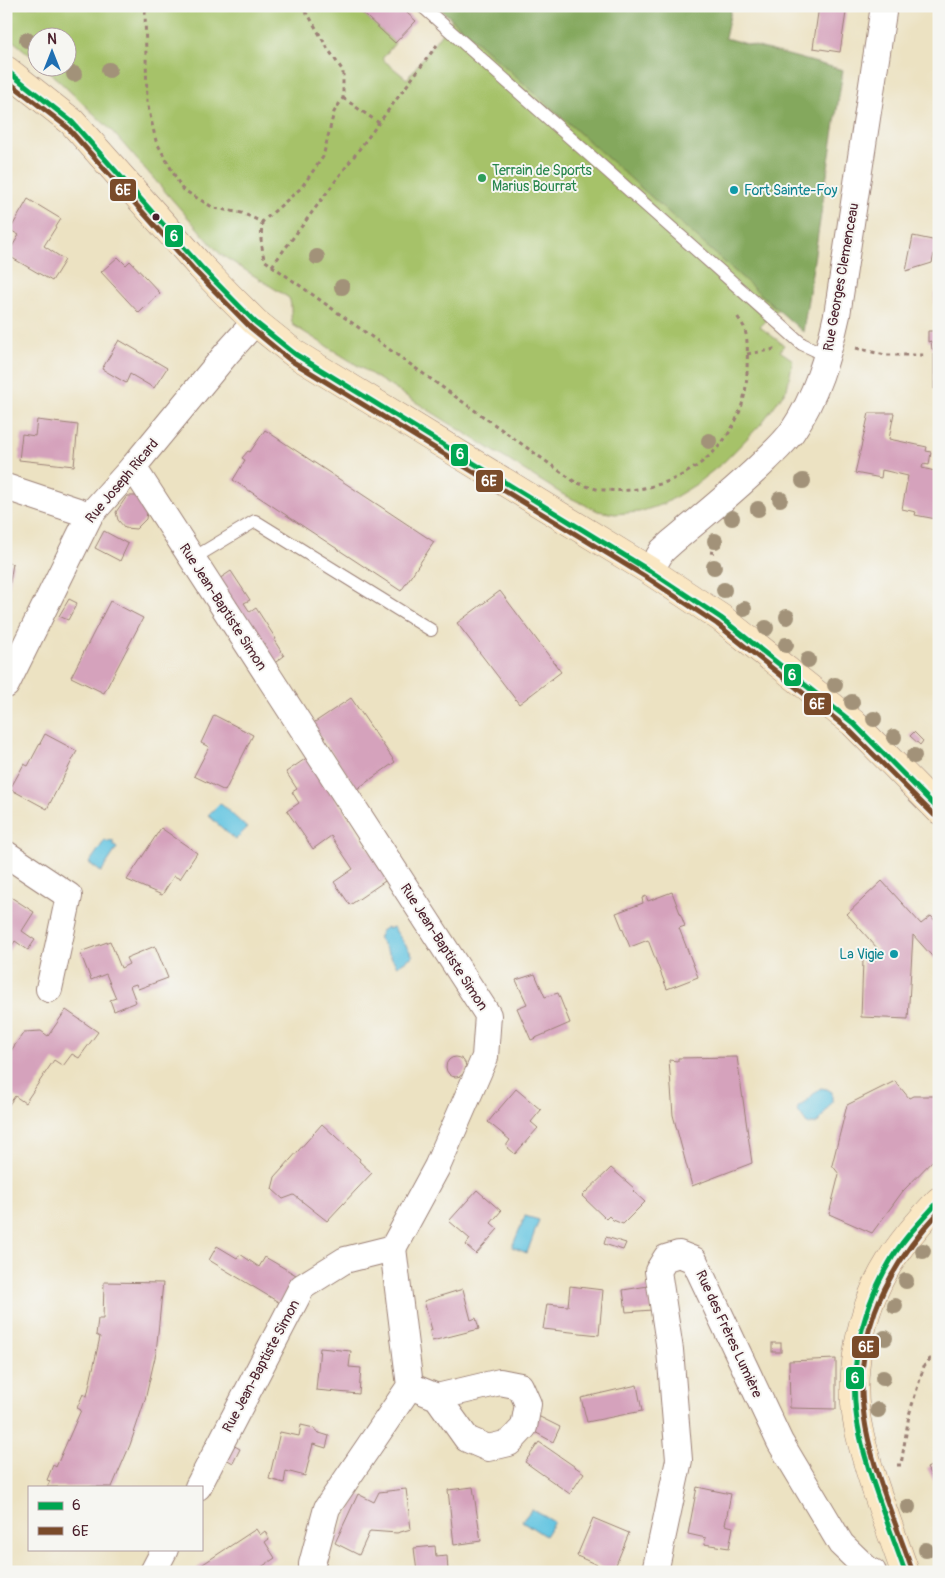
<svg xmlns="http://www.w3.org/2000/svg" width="945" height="1578" viewBox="0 0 945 1578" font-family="Pangolin,sans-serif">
	<rect width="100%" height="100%" fill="#f6f6f2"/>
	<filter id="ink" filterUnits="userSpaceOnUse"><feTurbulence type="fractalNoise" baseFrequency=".02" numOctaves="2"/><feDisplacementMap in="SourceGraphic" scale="10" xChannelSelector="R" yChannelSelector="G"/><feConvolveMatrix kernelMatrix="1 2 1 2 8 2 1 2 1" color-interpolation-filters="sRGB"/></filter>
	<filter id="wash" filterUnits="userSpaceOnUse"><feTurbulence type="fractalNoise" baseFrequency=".0096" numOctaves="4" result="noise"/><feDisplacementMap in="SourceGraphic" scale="20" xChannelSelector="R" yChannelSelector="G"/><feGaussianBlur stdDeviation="1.12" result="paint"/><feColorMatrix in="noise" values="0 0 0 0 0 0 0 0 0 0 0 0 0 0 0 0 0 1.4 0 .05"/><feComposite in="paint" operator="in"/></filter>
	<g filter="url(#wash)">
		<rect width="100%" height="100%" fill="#ece2c2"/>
		<path fill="#a6c269" stroke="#78704a" d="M6 6H331L334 9 337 6H355L395 43 382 59 407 79 452 19 778 309 760 327 784 345 780 351 793 360 787 389 761 424 725 461 695 485 664 504 639 512 615 514 598 511 562 494 293 325C289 316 293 307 289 298L220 254 111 130 45 68H68V38H38L37 61 6 35Z"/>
		<polygon fill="#84a85d" stroke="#676444" points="437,6 732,6 725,38 843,70 803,332"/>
		<g fill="#63c5e1" stroke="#567286">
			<polygon points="220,803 247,828 235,840 208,815"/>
			<polygon points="105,840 108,842 113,841 113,845 117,848 101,872 89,863"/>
			<polygon points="387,927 389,929 393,927 413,956 397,966 378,937 381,935 380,932"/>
			<path d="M821 1088 827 1089 832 1092V1102L817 1124H807L797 1110 799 1106C808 1103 812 1093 821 1088Z"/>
			<polygon points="525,1216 539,1220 527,1253 512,1247"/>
			<polygon points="532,1509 554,1522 545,1536 522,1521"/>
		</g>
		<g id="blocks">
			<g fill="#d5a2bc">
				<polygon points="355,6 399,6 416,21 395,43"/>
				<polygon points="819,6 847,6 840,52 813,48"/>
				<polygon points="28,199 61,219 44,246 65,260 52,281 7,255 19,235 10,230"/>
				<polygon points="913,236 937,241 932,263 906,271"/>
				<polygon points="118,257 126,265 130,261 160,293 139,313 101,272"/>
				<polygon points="934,293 939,293 939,389 934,389 934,349 932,349 931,341 928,342 928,331 937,331"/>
				<polygon points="119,340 167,368 154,388 130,374 126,383 102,369"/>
				<polygon points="869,413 894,413 889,439 927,447 926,451 931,452 929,465 923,464 922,468 939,472 939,503 936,519 915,515 916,512 902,509 908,476 882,470 881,478 855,473"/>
				<polygon points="37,420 78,425 74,466 19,460 22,434 35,436"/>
				<polygon points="265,430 434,542 401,591 233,480 245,460 242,458 248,451 250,452"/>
				<polygon points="127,496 137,496 147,512 146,519 136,529 125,528 118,520 116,512"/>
				<polygon points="104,531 128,544 120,561 95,548"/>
				<polygon points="6,562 13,564 7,598 6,598"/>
				<polygon points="231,571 250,600 244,603 250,612 256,608 276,639 274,640 284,656 272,665 216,581"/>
				<polygon points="500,591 561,672 519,704 457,623"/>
				<polygon points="69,599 77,603 68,620 59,616"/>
				<polygon points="110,601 143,618 104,693 71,677"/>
				<polygon points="351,698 395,762 357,789 312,724"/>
				<polygon points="214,715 253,735 225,791 194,776 209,747 201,743"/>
				<polygon points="914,732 923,741 920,745 910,736"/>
				<polygon points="45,734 77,751 47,809 10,789 24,764 28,766"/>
				<polygon points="308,757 388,879 350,905 334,882 353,869 331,836 313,849 287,811 299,803 292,792 297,789 286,772"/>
				<polygon points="161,828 197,853 180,879 174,876 162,895 127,880"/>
				<polygon points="882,881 921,924 931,916 939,925 939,964 913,935 908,1019 861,1017 863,960 876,960 877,948 847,914"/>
				<polygon points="672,892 685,926 679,928 698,977 667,989 648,940 630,947 616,913 643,903 642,898 646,896 648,901"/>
				<polygon points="6,894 34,912 22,931 35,940 28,950 15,941 6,955"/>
				<polygon points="110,941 121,968 129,964 126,958 155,946 168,978 138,989 136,984 130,986 136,1002 114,1011 110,1000 116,998 106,974 91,980 80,952"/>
				<polygon points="535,974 545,997 558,993 570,1023 531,1040 517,1008 527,1004 516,980"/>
				<polygon points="66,1010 98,1032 79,1058 72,1054 63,1066 54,1060 25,1103 15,1096 8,1106 6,1104 6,1058 24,1032 41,1031 48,1036"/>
				<polygon points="737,1057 752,1163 692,1186 673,1115 669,1060 678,1061 678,1058"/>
				<circle cx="456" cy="1067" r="10"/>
				<polygon points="895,1081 909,1098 913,1096 939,1096 939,1154 903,1191 872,1233 829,1214 839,1174 832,1165 847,1105"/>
				<polygon points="516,1089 541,1110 531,1122 538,1128 515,1154 506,1146 510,1140 488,1122"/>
				<polygon points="322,1124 360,1159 359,1161 372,1173 327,1221 294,1195 283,1199 272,1189 275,1177"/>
				<polygon points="611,1168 635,1189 633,1191 645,1202 623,1224 613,1220 609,1216 606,1219 582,1196"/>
				<polygon points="477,1190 501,1211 491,1223 498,1229 476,1254 466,1245 470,1239 449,1221"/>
				<polygon points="606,1237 626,1243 623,1250 604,1244"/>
				<polygon points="217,1246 237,1258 240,1254 259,1267 265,1257 296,1275 280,1303 209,1260"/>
				<polygon points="104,1282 163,1283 156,1353 145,1400 130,1445 112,1487 47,1487 50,1481 47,1480 53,1465 56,1467 81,1410 77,1408 83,1394 87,1396 100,1337 96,1335 98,1319 103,1319"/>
				<polygon points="570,1286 603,1290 599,1335 543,1329 547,1304 568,1306"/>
				<polygon points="648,1286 652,1310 626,1312 623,1290"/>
				<polygon points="463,1289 471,1320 476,1318 479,1329 432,1341 430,1331 432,1330 424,1301"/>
				<rect x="772" y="1343" width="9" height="9"/>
				<polygon points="320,1348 351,1351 349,1367 361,1368 359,1394 316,1390"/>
				<polygon points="836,1359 836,1409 790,1408 789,1361"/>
				<polygon points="637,1385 642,1411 587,1422 581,1398"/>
				<polygon points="538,1416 560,1427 553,1442 531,1430"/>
				<polygon points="301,1425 314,1428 316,1432 329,1436 326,1448 313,1444 305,1476 286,1471 284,1483 269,1479 280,1432 299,1436"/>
				<polygon points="539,1442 584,1473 570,1494 525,1462"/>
				<polygon points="231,1444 240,1449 233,1463 224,1458"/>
				<polygon points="939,1462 939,1491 927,1468"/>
				<polygon points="473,1487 481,1541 454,1545 448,1490"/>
				<polygon points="697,1487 731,1494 725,1525 733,1527 729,1548 704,1544 706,1538 688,1534"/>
				<polygon points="406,1489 411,1529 397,1533 370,1531 359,1555 335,1543 358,1494 374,1502 379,1492"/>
				<polygon points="593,1518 629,1533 613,1572 577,1556"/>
				<polygon points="256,1529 260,1535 265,1531 269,1539 265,1542 275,1558 254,1572 241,1572 239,1569 234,1572 199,1572 197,1568"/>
				<polygon points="435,1546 436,1557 447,1556 448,1571 417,1572 414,1548"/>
			</g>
		</g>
	</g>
	<g filter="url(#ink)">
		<use href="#blocks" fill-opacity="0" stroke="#9b8076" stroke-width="1"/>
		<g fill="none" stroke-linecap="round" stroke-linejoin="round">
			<g stroke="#9b8076" stroke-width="14">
				<g id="lane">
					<polyline points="422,6 802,344 828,356"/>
					<polyline points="192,559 255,521 431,630"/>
				</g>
			</g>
			<g stroke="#9b8076" stroke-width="28">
				<g id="street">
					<polyline points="133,467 488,1015 485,1057 437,1167 393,1248 345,1260 302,1287 198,1487"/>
					<polyline points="6,487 90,515"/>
					<path d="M650 571 662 551 672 542C704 515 737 489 766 460 775 451 785 442 792 432 816 397 828 356 837 315L884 6"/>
					<polyline points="6,685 90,515 133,467 227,353 255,322"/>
					<polyline points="6,854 69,896 49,989"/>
					<polyline points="410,1386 437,1397 467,1439 488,1448 509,1443 524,1427 528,1404 520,1386 500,1382 437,1397"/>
					<polyline points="153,1572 165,1549"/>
					<polyline points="312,1572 312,1564 327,1508 410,1386 393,1248"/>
					<polyline points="655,1572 679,1460 670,1350 658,1271 666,1258 679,1254 694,1260 780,1442 841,1544 867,1569 873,1572"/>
				</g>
			</g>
			<g stroke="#9b8076" stroke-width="29">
				<g id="secondary">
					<polyline points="6,70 72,122 201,267 228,295 255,322 295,354 650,571 721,618 853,723 939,810"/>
					<path d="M905 1572C889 1525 870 1479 859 1431 847 1378 860 1309 889 1263 903 1240 921 1220 939 1201"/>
				</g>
			</g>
			<g stroke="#9b8076" stroke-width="3" stroke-dasharray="4 4" stroke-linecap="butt">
				<polyline points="139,6 145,10 147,102 156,141 182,189 214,208 242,213 262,222 301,188 323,157 334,112 343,98 343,71 328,49 309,16 299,6"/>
				<polyline points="145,10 172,6"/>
				<polyline points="343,98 379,123"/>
				<path d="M262 222 261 240 264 260 575 482C584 485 595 490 605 490 676 496 745 449 747 373 747 359 749 341 744 327 742 323 738 318 736 314"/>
				<polyline points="272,266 437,45"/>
				<polyline points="856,348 885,355 927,355"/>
				<polyline points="747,354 771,350 776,348"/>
				<polyline points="710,552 717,553"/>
				<polyline points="897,1465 901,1465 909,1415 924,1366 930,1359 939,1359"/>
			</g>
			<use href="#lane" stroke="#fff" stroke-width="12"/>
			<use href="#street" stroke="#fff" stroke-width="26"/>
			<use href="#secondary" stroke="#fae7c3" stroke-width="28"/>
			<g stroke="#f6f6f2" stroke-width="9">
				<g id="bus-1">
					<polyline points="6,70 72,122 201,267 255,322 295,354 650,571 721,618 853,723 939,810"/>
					<path d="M905 1572C889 1525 869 1479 859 1431 847 1375 860 1313 889 1263 902 1240 921 1221 939 1201"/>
				</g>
			</g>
			<g stroke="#f6f6f2" stroke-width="9">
				<g id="bus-2">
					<polyline points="6,80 67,127 196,272 250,327 290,360 646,577 717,624 848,729 934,815"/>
					<path d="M912 1570C896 1523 875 1476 866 1428 850 1343 882 1273 939 1212"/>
				</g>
			</g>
			<use href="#bus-1" stroke="#00a651" stroke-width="5"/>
			<use href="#bus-2" stroke="#7a4b2a" stroke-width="5"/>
		</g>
		<g fill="#a29279">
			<circle cx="27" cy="40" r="8"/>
			<circle cx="109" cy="70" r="8"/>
			<circle cx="74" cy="74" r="8"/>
			<circle cx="317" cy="257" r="8"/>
			<circle cx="342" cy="287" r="8"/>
			<circle cx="709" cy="441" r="8"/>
			<circle cx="803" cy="481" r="8"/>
			<circle cx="780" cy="499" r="8"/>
			<circle cx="758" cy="509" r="8"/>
			<circle cx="732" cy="518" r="8"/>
			<circle cx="715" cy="541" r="8"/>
			<circle cx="714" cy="567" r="8"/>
			<circle cx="724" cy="590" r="8"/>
			<circle cx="744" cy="609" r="8"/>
			<circle cx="787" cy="617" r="8"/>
			<circle cx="766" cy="628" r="8"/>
			<circle cx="786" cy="645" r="8"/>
			<circle cx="808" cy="660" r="8"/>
			<circle cx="835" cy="685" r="8"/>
			<circle cx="852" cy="702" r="8"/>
			<circle cx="874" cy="719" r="8"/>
			<circle cx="894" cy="737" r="8"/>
			<circle cx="914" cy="756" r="8"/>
			<circle cx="923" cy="1251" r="8"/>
			<circle cx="906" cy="1281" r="8"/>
			<circle cx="895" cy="1306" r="8"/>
			<circle cx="885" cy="1338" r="8"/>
			<circle cx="883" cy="1378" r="8"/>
			<circle cx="878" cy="1410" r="8"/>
			<circle cx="908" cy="1507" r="8"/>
			<circle cx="926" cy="1550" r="8"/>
		</g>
	</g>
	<circle fill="#2e9e5b" stroke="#f6f6f2" stroke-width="2" cx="482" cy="178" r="5"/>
	<g fill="#0f9aa8" stroke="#f6f6f2" stroke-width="2">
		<circle cx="734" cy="190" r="5"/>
		<circle cx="894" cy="954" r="5"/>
	</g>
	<circle fill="#4a1f2b" stroke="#f6f6f2" stroke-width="2" cx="156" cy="217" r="4.5"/>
	<g text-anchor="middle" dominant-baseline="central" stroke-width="4" stroke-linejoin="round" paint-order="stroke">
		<g font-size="14" fill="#27864d" stroke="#f6f6f2" text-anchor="start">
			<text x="492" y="170">Terrain de Sports<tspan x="492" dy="16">Marius Bourrat</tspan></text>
		</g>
		<g font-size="14" fill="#0d838f" stroke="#f6f6f2" text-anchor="start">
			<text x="744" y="190">Fort Sainte-Foy</text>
			<text x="884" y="954" text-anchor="end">La Vigie</text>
		</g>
		<g font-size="14" fill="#4a1f2b" stroke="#f6f6f2">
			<text transform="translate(841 277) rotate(-80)">Rue Georges Clemenceau</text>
			<text transform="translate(122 481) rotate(-50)">Rue Joseph Ricard</text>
			<text transform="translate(223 607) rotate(57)">Rue Jean-Baptiste Simon</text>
			<text transform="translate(444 947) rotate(57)">Rue Jean-Baptiste Simon</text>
			<text transform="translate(729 1334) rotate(65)">Rue des Frères Lumière</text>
			<text transform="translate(261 1366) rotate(-62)">Rue Jean-Baptiste Simon</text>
		</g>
	</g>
	<g stroke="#f6f6f2" stroke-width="2">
		<rect x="109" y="178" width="28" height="24" rx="5" fill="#7a4b2a"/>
		<rect x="164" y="224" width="20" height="24" rx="5" fill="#00a651"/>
		<rect x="450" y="443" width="19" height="24" rx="5" fill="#00a651"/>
		<rect x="475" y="469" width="29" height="24" rx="5" fill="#7a4b2a"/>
		<rect x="783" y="663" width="19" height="24" rx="5" fill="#00a651"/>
		<rect x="803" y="692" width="29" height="24" rx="5" fill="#7a4b2a"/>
		<rect x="851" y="1335" width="29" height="24" rx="5" fill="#7a4b2a"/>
		<rect x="845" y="1366" width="20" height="24" rx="5" fill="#00a651"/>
	</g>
	<g font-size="14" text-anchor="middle" font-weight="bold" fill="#fff">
		<text x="123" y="195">6E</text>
		<text x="174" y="241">6</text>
		<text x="460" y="459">6</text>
		<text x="489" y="486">6E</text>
		<text x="792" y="680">6</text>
		<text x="817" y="709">6E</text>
		<text x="866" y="1352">6E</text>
		<text x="855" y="1383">6</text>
	</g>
	<rect width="945" height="1578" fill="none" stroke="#f6f6f2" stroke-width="25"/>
	<rect x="28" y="1486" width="175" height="65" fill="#f6f6f2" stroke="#b1a0a2"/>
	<rect x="38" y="1502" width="25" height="8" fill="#00a651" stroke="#b1a0a2"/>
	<text x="72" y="1510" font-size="15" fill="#4a1f2b">6</text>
	<rect x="38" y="1527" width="25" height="8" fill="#7a4b2a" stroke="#b1a0a2"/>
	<text x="72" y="1536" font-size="15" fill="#4a1f2b">6E</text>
	<g transform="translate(52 52)"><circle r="24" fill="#f6f6f2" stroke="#b1a0a2"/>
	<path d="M0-4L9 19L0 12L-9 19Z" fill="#1f6fb2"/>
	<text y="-8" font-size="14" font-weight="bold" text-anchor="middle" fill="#4a1f2b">N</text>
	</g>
</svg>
